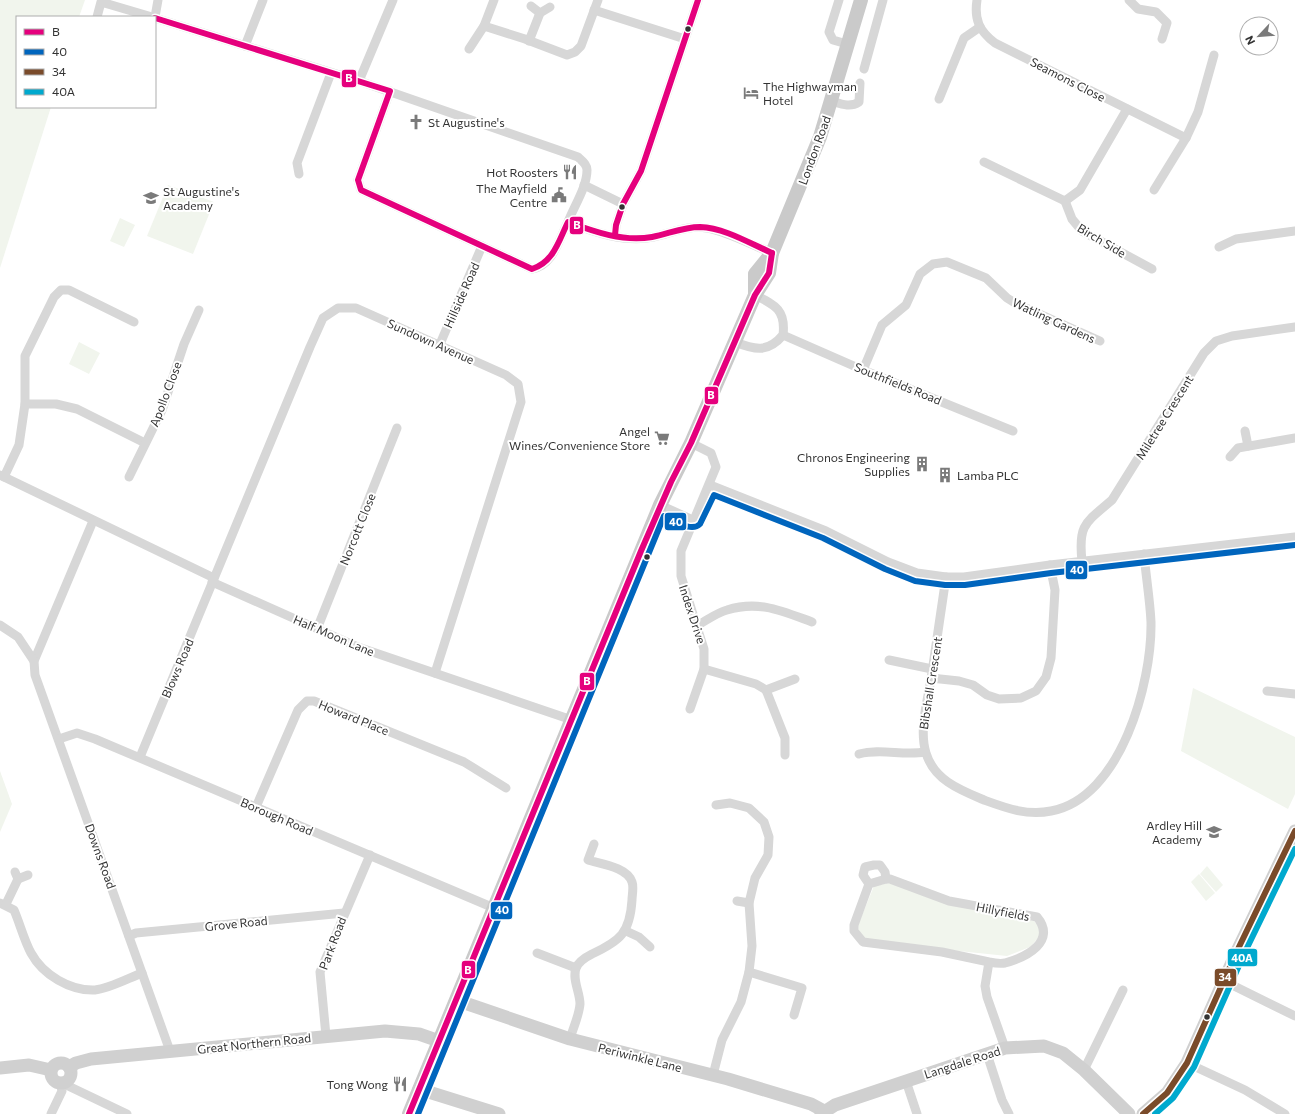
<svg xmlns="http://www.w3.org/2000/svg" width="1295" height="1114" viewBox="0 0 1295 1114" font-family="Commissioner,sans-serif">
	<rect width="100%" height="100%" fill="#fff"/>
	<g fill="#f1f5ed">
		<polygon points="0,0 85,0 79,17 17,17 17,107 51,107 0,268"/>
		<polygon points="168,185 214,202 193,254 147,236"/>
		<polygon points="120,218 135,225 124,247 110,241"/>
		<polygon points="79,342 100,353 89,374 69,364"/>
		<polygon points="1193,688 1295,737 1295,794 1288,809 1181,751"/>
		<polygon points="0,771 12,804 0,832"/>
		<polygon points="1207,866 1223,885 1216,892 1200,874"/>
		<polygon points="1199,874 1215,893 1206,901 1191,882"/>
		<polygon points="889,883 1034,921 1039,927 1039,937 1030,947 1007,956 910,946 867,940 859,933 858,925 874,886"/>
	</g>
	<g fill="none" stroke-linecap="round" stroke-linejoin="round">
		<g stroke="#d7d7d7" stroke-width="9">
			<polyline points="839,0 829,32 833,40 847,44"/>
			<path d="M977 0C974 19 979 31 995 43L1186 138"/>
			<polyline points="1129,0 1138,9 1156,12 1167,23 1162,39"/>
			<polyline points="531,6 540,13 550,7"/>
			<polyline points="594,10 685,39"/>
			<polyline points="97,17 101,2 152,17"/>
			<polyline points="155,17 158,0"/>
			<path d="M155 18 359 81 578 157C582 161 587 164 587 170 587 187 574 206 568 222"/>
			<polyline points="484,26 525,39 567,55 575,52 581,46 598,0"/>
			<polyline points="529,41 540,13"/>
			<polyline points="245,46 263,0"/>
			<polyline points="469,49 484,26 494,0"/>
			<polyline points="864,69 883,0"/>
			<polyline points="359,81 393,0"/>
			<path d="M390 91 358 180 361 190 532 269C553 266 559 239 568 222 594 232 625 243 653 237 672 233 687 225 707 228 729 232 752 245 772 253"/>
			<polyline points="939,99 964,38 980,27"/>
			<path d="M831 101C841 104 850 108 859 102L860 83"/>
			<polyline points="984,162 1065,201 1080,190 1127,109"/>
			<polyline points="299,174 297,163 331,73"/>
			<polyline points="584,185 623,204"/>
			<polyline points="1154,190 1186,138 1198,112 1214,55"/>
			<polyline points="1065,201 1072,219 1082,231 1152,269"/>
			<polyline points="615,235 616,225 623,204 641,171 698,0"/>
			<polyline points="1219,247 1236,239 1295,231"/>
			<polyline points="783,335 863,370 1013,431"/>
			<path d="M735 342C755 350 768 353 783 335 786 310 775 305 755 295"/>
			<polyline points="440,344 482,246"/>
			<polyline points="863,370 882,325 906,305 920,274 933,264 947,262 986,278 1007,298 1015,303 1100,341"/>
			<polyline points="25,404 56,404 77,409 145,443"/>
			<polyline points="1245,431 1248,446"/>
			<polyline points="1230,457 1238,448 1295,438"/>
			<polyline points="0,475 214,578"/>
			<polyline points="4,477 19,445 25,404 25,356 54,297 61,290 69,290 134,322"/>
			<polyline points="129,477 162,410 184,344 199,310"/>
			<polyline points="710,485 826,531 888,562 917,573 946,577 964,577 1050,565 1295,537"/>
			<polyline points="660,505 693,520"/>
			<polyline points="93,521 34,661 35,675 170,1051"/>
			<path d="M1082 561C1078 525 1085 523 1112 500L1204 353 1216 341 1232 336 1295 327"/>
			<path d="M946 577C941 611 936 645 931 679 927 703 919 730 926 753 934 780 960 790 984 800 1006 808 1027 816 1051 811 1121 798 1152 683 1151 622 1150 600 1146 577 1144 554"/>
			<polyline points="212,582 358,647 572,720"/>
			<polyline points="0,625 18,637 34,661"/>
			<path d="M696 626C706 621 716 613 727 610 759 600 782 611 812 622"/>
			<polyline points="317,629 397,428"/>
			<polyline points="889,660 932,669"/>
			<polyline points="704,669 756,684 766,690 785,738 785,755"/>
			<polyline points="931,678 959,681 973,685 987,695 999,699 1021,698 1036,691 1046,677 1051,658 1055,590 1050,565"/>
			<polyline points="766,690 795,679"/>
			<polyline points="1267,691 1295,694"/>
			<polyline points="690,709 704,669 704,649 681,576 681,551 716,467 711,453 691,443"/>
			<polyline points="59,739 77,733 95,739 494,908"/>
			<path d="M859 754C881 748 903 756 925 752"/>
			<polyline points="140,757 310,347 323,318 338,308 356,308 506,375 518,384 521,402 435,673"/>
			<polyline points="256,807 298,710 307,701 314,701 464,762 506,788"/>
			<polyline points="15,872 18,879 28,875"/>
			<polyline points="869,884 863,875 865,867 874,865 880,865 885,872 886,879"/>
			<polyline points="737,901 749,903"/>
			<path d="M0 903 14 910C20 924 24 940 31 953 43 975 70 991 95 990 108 989 129 978 142 973"/>
			<polyline points="6,904 18,879"/>
			<polyline points="626,931 639,937 650,947"/>
			<polyline points="129,936 136,933 344,913"/>
			<polyline points="537,953 576,968"/>
			<path d="M989 962C994 963 1000 964 1005 963 1027 957 1057 941 1037 917L949 901 890 879H886L869 884 854 925V931L863 942 942 952 989 962 985 986 987 997 1005 1048"/>
			<polyline points="749,972 802,988 794,1015"/>
			<polyline points="1224,981 1295,1016"/>
			<polyline points="326,1036 320,972 370,855"/>
			<path d="M570 1039C573 1028 579 1016 580 1004 580 992 572 980 576 968 579 961 586 957 592 954 620 941 630 933 632 900 632 895 634 887 632 882 627 867 601 864 588 860L594 844"/>
			<polyline points="987,1054 1002,1100 1009,1114"/>
			<polyline points="1187,1063 1245,1090 1285,1114"/>
			<polyline points="1084,1070 1123,990"/>
			<polyline points="713,1075 722,1040 741,1002 749,972 752,946 749,903 755,878 768,855 769,837 764,822 749,808 730,803 716,805"/>
			<polyline points="906,1081 917,1114"/>
			<polyline points="62,1083 127,1114"/>
			<polyline points="51,1114 62,1091 60,1083"/>
		</g>
		<g stroke="#d0d0d0" stroke-width="13">
			<polyline points="456,1000 570,1039 728,1079 811,1104 824,1111"/>
			<circle cx="61" cy="1073" r="10"/>
			<polyline points="69,1067 76,1063 91,1059 385,1031 419,1034 439,1041"/>
			<polyline points="0,1068 29,1065 51,1070"/>
			<polyline points="419,1089 499,1114"/>
			<polyline points="821,1114 835,1105 1005,1048 1044,1046 1063,1053 1084,1070 1129,1114"/>
			<polyline points="1143,1114 1167,1093 1187,1063 1238,949 1295,831"/>
		</g>
		<g stroke="#cacaca" stroke-width="14">
			<polyline points="755,295 755,274 772,253"/>
			<polyline points="409,1114 660,505 691,443 755,295 769,273 772,253 820,137 861,0"/>
		</g>
		<g stroke="#fff" stroke-width="9">
			<g id="bus-1">
				<path d="M155 18 390 91 358 180 361 190 532 269C554 262 559 240 568 222 595 232 623 242 652 237 668 234 683 227 700 227 725 228 749 243 772 253"/>
				<polyline points="615,235 616,225 623,204 641,171 698,0"/>
				<polyline points="409,1114 641,551 671,482 691,443 755,295 769,273 772,253"/>
			</g>
		</g>
		<g stroke="#fff" stroke-width="9">
			<path id="bus-2" d="M418 1114 664 516C674 520 691 533 700 524L714 495 823 538 885 569 915 581 945 585H965L1051 573 1295 545"/>
		</g>
		<g stroke="#fff" stroke-width="9">
			<polyline id="bus-3" points="1143,1114 1167,1093 1187,1063 1238,949 1295,831"/>
		</g>
		<g stroke="#fff" stroke-width="9">
			<polyline id="bus-4" points="1155,1114 1173,1098 1194,1067 1245,952 1295,849"/>
		</g>
		<use href="#bus-1" stroke="#e5007d" stroke-width="6"/>
		<use href="#bus-2" stroke="#0065bd" stroke-width="6"/>
		<use href="#bus-3" stroke="#7a4b2a" stroke-width="6"/>
		<use href="#bus-4" stroke="#00a9ce" stroke-width="6"/>
	</g>
	<defs>
		<g id="hotel-bare" transform="scale(1.2)"><path d="M-6-4.5h1.5V1H6V5H4.5V3h-9V5H-6ZM-4 0a1.8 1.8 0 1 1 3.6 0ZM.5 0V-2.5h3Q6-2.5 6 0Z" fill="#7a7a7a" stroke="#fff" stroke-width="2.5" paint-order="stroke"/></g>
		<g id="church-bare" transform="scale(1.2)"><path d="M-1.2-6h2.4v3.5h3.3v2.4h-3.3V6h-2.4V-.1h-3.3v-2.4h3.3Z" fill="#7a7a7a" stroke="#fff" stroke-width="2.5" paint-order="stroke"/></g>
		<g id="restaurant-bare" transform="scale(1.2)"><path d="M-5-6h1v4h1v-4h1v4h1v-4h1v5L-1.5 .5V6h-2V.5L-5-1ZM5-6V6H3V1.5H1.5Q1.5-4 5-6Z" fill="#7a7a7a" stroke="#fff" stroke-width="2.5" paint-order="stroke"/></g>
		<g id="civic-bare" transform="scale(1.2)"><path d="M-.6-6.5H3V-4.5H.6V-3L4-1V1h2V6H-6V1h2V-1L-.6-3ZM-1.2 2.5V6h2.4V2.5Z" fill="#7a7a7a" stroke="#fff" stroke-width="2.5" paint-order="stroke"/></g>
		<g id="school-bare" transform="scale(1.2)"><path d="M0-5L7-2L0 1L-7-2ZM-4 1L0 2.5L4 1V4Q0 6-4 4Z" fill="#7a7a7a" stroke="#fff" stroke-width="2.5" paint-order="stroke"/></g>
		<g id="supermarket-bare" transform="scale(1.2)"><path d="M-6-5.5h2.5l.6 2H6L4.5 2H-2.5L-4.4-4H-6ZM-1.5 3.2a1.3 1.3 0 1 0 .1 0ZM3 3.2a1.3 1.3 0 1 0 .1 0Z" fill="#7a7a7a" stroke="#fff" stroke-width="2.5" paint-order="stroke"/></g>
		<g id="building-bare" transform="scale(1.2)"><path d="M-4-6H4V6H1V3H-1V6H-4ZM-2.5-4.3h1.7v1.8h-1.7ZM.8-4.3h1.7v1.8H.8ZM-2.5-1h1.7V.8h-1.7ZM.8-1h1.7V.8H.8Z" fill="#7a7a7a" stroke="#fff" stroke-width="2.5" paint-order="stroke"/></g>
	</defs>
	<g fill-rule="evenodd">
		<use href="#hotel-bare" x="751" y="93"/>
		<use href="#church-bare" x="416" y="122"/>
		<use href="#restaurant-bare" x="570" y="172"/>
		<use href="#civic-bare" x="559" y="195"/>
		<use href="#school-bare" x="151" y="198"/>
		<use href="#supermarket-bare" x="662" y="438"/>
		<use href="#building-bare" x="922" y="464"/>
		<use href="#building-bare" x="945" y="475"/>
		<use href="#school-bare" x="1214" y="832"/>
		<use href="#restaurant-bare" x="400" y="1084"/>
	</g>
	<g fill="#333" stroke="#fff" stroke-width="1.5">
		<circle cx="688" cy="29" r="3.5"/>
		<circle cx="622" cy="207" r="3.5"/>
		<circle cx="647" cy="557" r="3.5"/>
		<circle cx="1207" cy="1017" r="3.5"/>
	</g>
	<g text-anchor="middle" dominant-baseline="central" stroke-width="4" stroke-linejoin="round" paint-order="stroke">
		<g font-size="12" fill="#333" stroke="#fff">
			<text transform="translate(1068 79) rotate(27)">Seamons Close</text>
			<text transform="translate(814 150) rotate(-70)">London Road</text>
			<text transform="translate(1102 240) rotate(31)">Birch Side</text>
			<text transform="translate(461 295) rotate(-66)">Hillside Road</text>
			<text transform="translate(1054 320) rotate(25)">Watling Gardens</text>
			<text transform="translate(431 341) rotate(24)">Sundown Avenue</text>
			<text transform="translate(898 383) rotate(22)">Southfields Road</text>
			<text transform="translate(165 394) rotate(-69)">Apollo Close</text>
			<text transform="translate(1164 417) rotate(-58)">Miletree Crescent</text>
			<text transform="translate(357 529) rotate(-68)">Norcott Close</text>
			<text transform="translate(693 614) rotate(72)">Index Drive</text>
			<text transform="translate(334 635) rotate(23)">Half Moon Lane</text>
			<text transform="translate(177 668) rotate(-67)">Blows Road</text>
			<text transform="translate(930 683) rotate(-81)">Bibshall Crescent</text>
			<text transform="translate(354 717) rotate(22)">Howard Place</text>
			<text transform="translate(277 816) rotate(23)">Borough Road</text>
			<text transform="translate(101 856) rotate(70)">Downs Road</text>
			<text transform="translate(1003 911) rotate(11)">Hillyfields</text>
			<text transform="translate(236 923) rotate(-6)">Grove Road</text>
			<text transform="translate(332 943) rotate(-69)">Park Road</text>
			<text transform="translate(254 1043) rotate(-6)">Great Northern Road</text>
			<text transform="translate(640 1057) rotate(14)">Periwinkle Lane</text>
			<text transform="translate(962 1062) rotate(-18)">Langdale Road</text>
		</g>
		<g font-size="12" fill="#333" stroke="#fff" text-anchor="end">
			<text x="763" y="86" text-anchor="start">The Highwayman<tspan x="763" dy="14">Hotel</tspan></text>
			<text x="428" y="122" text-anchor="start">St Augustine's</text>
			<text x="558" y="172">Hot Roosters</text>
			<text x="547" y="188">The Mayfield<tspan x="547" dy="14">Centre</tspan></text>
			<text x="163" y="191" text-anchor="start">St Augustine's<tspan x="163" dy="14">Academy</tspan></text>
			<text x="650" y="431">Angel<tspan x="650" dy="14">Wines/Convenience Store</tspan></text>
			<text x="910" y="457">Chronos Engineering<tspan x="910" dy="14">Supplies</tspan></text>
			<text x="957" y="475" text-anchor="start">Lamba PLC</text>
			<text x="1202" y="825">Ardley Hill<tspan x="1202" dy="14">Academy</tspan></text>
			<text x="388" y="1084">Tong Wong</text>
		</g>
	</g>
	<g stroke="#fff" stroke-width="1.5">
		<rect x="341" y="69" width="16" height="19" rx="4" fill="#e5007d"/>
		<rect x="569" y="216" width="15" height="19" rx="4" fill="#e5007d"/>
		<rect x="704" y="386" width="15" height="19" rx="4" fill="#e5007d"/>
		<rect x="664" y="512" width="23" height="19" rx="4" fill="#0065bd"/>
		<rect x="1065" y="560" width="23" height="20" rx="4" fill="#0065bd"/>
		<rect x="579" y="672" width="16" height="19" rx="4" fill="#e5007d"/>
		<rect x="490" y="901" width="23" height="19" rx="4" fill="#0065bd"/>
		<rect x="1227" y="948" width="31" height="19" rx="4" fill="#00a9ce"/>
		<rect x="461" y="960" width="15" height="19" rx="4" fill="#e5007d"/>
		<rect x="1214" y="968" width="23" height="19" rx="4" fill="#7a4b2a"/>
	</g>
	<g font-size="11" text-anchor="middle" font-weight="bold" fill="#fff">
		<text x="349" y="82">B</text>
		<text x="577" y="229">B</text>
		<text x="711" y="399">B</text>
		<text x="676" y="526">40</text>
		<text x="1077" y="574">40</text>
		<text x="587" y="685">B</text>
		<text x="502" y="914">40</text>
		<text x="1242" y="962">40A</text>
		<text x="468" y="974">B</text>
		<text x="1225" y="981">34</text>
	</g>
	<rect x="16" y="16" width="140" height="92" fill="#ffffff" stroke="#adadad"/>
	<rect x="24" y="29" width="20" height="6" fill="#e5007d" stroke="#adadad"/>
	<text x="52" y="36" font-size="12" fill="#333333">B</text>
	<rect x="24" y="49" width="20" height="6" fill="#0065bd" stroke="#adadad"/>
	<text x="52" y="56" font-size="12" fill="#333333">40</text>
	<rect x="24" y="69" width="20" height="6" fill="#7a4b2a" stroke="#adadad"/>
	<text x="52" y="76" font-size="12" fill="#333333">34</text>
	<rect x="24" y="89" width="20" height="6" fill="#00a9ce" stroke="#adadad"/>
	<text x="52" y="96" font-size="12" fill="#333333">40A</text>
	<g transform="translate(1259 36) rotate(244)"><circle r="19" fill="#ffffff" stroke="#adadad"/>
	<path d="M0-3L7 15L0 10L-7 15Z" fill="#7a7a7a"/>
	<text y="-6" font-size="11" font-weight="bold" text-anchor="middle" fill="#333333">N</text>
	</g>
</svg>
